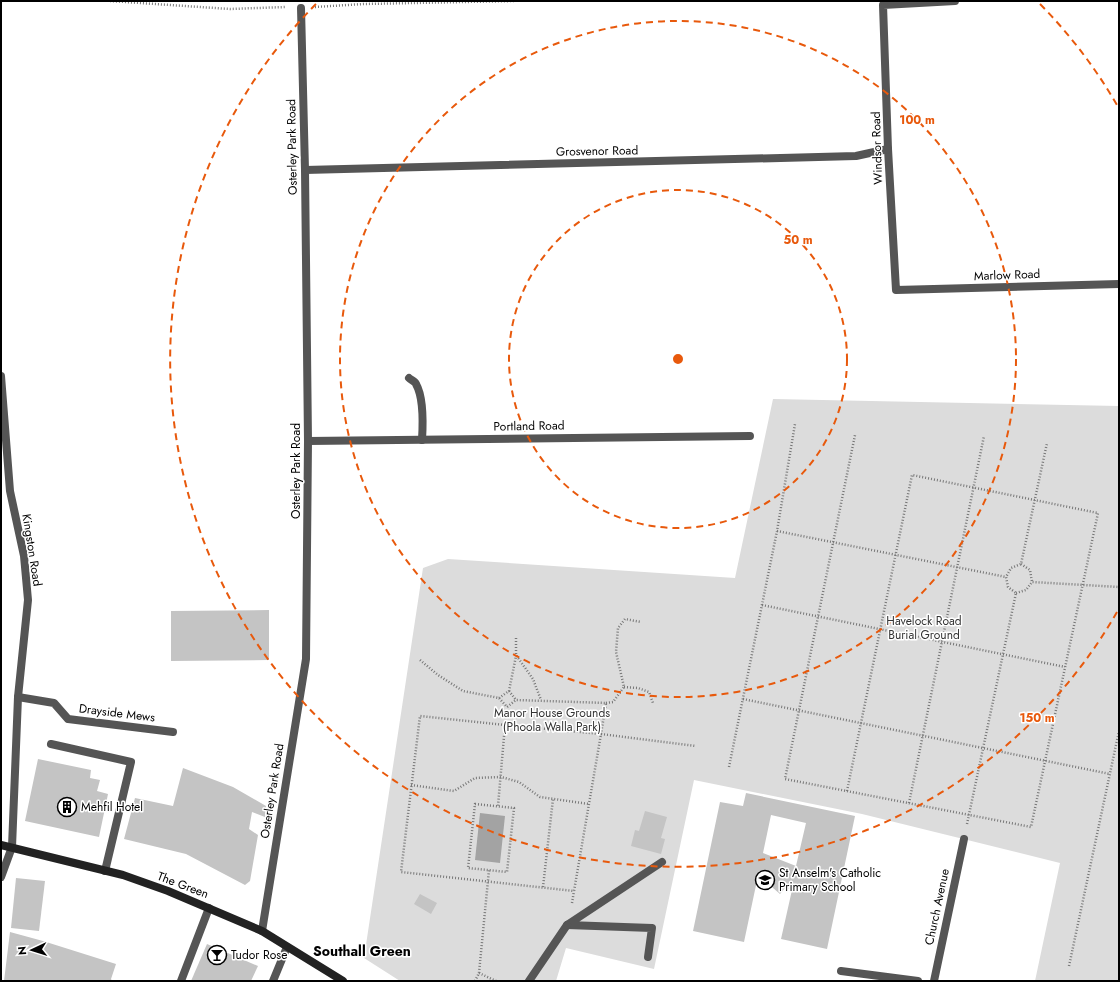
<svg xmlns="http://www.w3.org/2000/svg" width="1120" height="982" viewBox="0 0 1120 982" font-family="Jost,sans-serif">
	<rect width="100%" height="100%" fill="#fff"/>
	<polygon fill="#dcdcdc" points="773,399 1119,406 1119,981 1035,981 1060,863 862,814 694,780 654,969 566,948 556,981 400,981 364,958 423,568 448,559 735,578"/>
	<polygon fill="#a3a3a3" points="480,813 505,816 500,863 475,860"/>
	<g fill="#c4c4c4" fill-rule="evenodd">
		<polygon points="269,610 269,660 171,661 171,611"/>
		<polygon points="38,759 91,770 90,778 100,780 97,791 108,794 99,837 25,821"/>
		<polygon points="183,768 233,787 266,806 265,817 252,812 249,829 258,835 250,881 245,885 186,854 124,839 135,798 173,806"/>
		<path d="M746 793 855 816 827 949 781 939 792 890 785 888 780 894 773 888 768 874 759 871 744 942 693 931 720 802 743 806ZM771 815 806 823 796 866 763 853Z"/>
		<polygon points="645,811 667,817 661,838 665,839 661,854 631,846 635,830 639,831"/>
		<polygon points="16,878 45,881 39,931 11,928"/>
		<polygon points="420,894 437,903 431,914 414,904"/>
		<polygon points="10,932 43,941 116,964 111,979 112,981 4,981"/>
		<polygon points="207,944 258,966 251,981 191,981"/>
	</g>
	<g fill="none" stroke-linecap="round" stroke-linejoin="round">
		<g stroke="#777" stroke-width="2.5" stroke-dasharray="1 2" stroke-linecap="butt">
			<polyline points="110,1 230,9 286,7"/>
			<polyline points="315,7 363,4 515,1"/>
			<polyline points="777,531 1006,577"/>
			<polyline points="1021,564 1030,570 1032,582"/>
			<polyline points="1016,593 1026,590 1032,582 1119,587"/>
			<polyline points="762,605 1065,667"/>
			<polyline points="516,638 516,655 533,679 541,700"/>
			<polyline points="420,660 438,675 463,691 499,698 507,707 516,700 606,703 601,734 505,725 498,806"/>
			<polyline points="624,687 638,688 649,692 653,703"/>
			<polyline points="509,691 516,700"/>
			<polyline points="499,698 509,691 516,656"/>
			<polyline points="743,699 1110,774"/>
			<polyline points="606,703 613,702 624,687 616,652 618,628 625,619 641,622"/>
			<polyline points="505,725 420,716 401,872 574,891 601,734 696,746"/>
			<polyline points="729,767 777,531 795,424"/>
			<polyline points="411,785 454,791 475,778 501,777 519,782 540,797 589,804"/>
			<polyline points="847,791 912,475 1098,513 1031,827 785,779 855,435"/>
			<polyline points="909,803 984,436"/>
			<polygon points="475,804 514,808 507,872 468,868"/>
			<polyline points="967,824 1016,593 1008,587 1006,577 1011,568 1021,564 1047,443"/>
			<polyline points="543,887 553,799"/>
			<polyline points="572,903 574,891"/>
			<polyline points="1069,966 1119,731"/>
			<polyline points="479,973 496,981"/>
			<polyline points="475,981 479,973 489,870"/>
		</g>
		<g stroke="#555" stroke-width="8">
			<path d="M409 378C411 380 415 381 416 384 424 398 423 424 422 440"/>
			<polyline points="51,744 131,762 105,871"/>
			<polyline points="1,877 12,847"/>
			<polyline points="648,957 652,928 567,925 662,862"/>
			<polyline points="841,971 918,981"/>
			<polyline points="181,981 209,908"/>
			<polyline points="273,981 287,947"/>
			<polyline points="529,981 567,925"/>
		</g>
		<g stroke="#555" stroke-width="8">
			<polyline points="955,1 883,5 888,149 896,290 1119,284"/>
			<polyline points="305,170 856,156 888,149"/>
			<polyline points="1,376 10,491 24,556 28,600 18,697 12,847"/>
			<polyline points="308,441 750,436"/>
			<polyline points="18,697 54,703 68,719 173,732"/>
			<polyline points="262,931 306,659 308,441 305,170 301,8"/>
			<polyline points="934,981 964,839"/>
		</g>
		<polyline stroke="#222" stroke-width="8" points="1,845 123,875 168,891 262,931 343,981"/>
	</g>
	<g fill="none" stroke="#e8590c" stroke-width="2" stroke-dasharray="7 5">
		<circle cx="678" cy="359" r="169"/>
		<circle cx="678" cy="359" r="338"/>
		<path d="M1117 612A507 507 0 1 1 316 4M1040 4A507 507 0 0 1 1117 105"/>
	</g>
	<defs>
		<g id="building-ring" transform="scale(1)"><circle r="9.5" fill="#fff" stroke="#000" stroke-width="1.5"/><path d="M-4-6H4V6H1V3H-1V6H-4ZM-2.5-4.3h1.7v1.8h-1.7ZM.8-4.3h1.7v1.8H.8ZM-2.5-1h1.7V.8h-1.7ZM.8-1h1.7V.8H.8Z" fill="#000"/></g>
		<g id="school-ring" transform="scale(1)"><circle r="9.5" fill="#fff" stroke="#000" stroke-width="1.5"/><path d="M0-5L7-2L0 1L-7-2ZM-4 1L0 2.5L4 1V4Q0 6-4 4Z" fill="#000"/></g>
		<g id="bar-ring" transform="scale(1)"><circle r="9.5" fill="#fff" stroke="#000" stroke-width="1.5"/><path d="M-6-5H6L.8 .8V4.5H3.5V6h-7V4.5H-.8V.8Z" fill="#000"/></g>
	</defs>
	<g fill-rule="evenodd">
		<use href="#building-ring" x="67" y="807"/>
		<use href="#school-ring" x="765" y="880"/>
		<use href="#bar-ring" x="217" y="955"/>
	</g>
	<g text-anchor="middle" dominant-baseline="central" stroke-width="3" stroke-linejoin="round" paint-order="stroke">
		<g font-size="12" fill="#000" stroke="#fff">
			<text transform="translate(292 147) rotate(-91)">Osterley Park Road</text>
			<text transform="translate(877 148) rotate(-92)">Windsor Road</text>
			<text transform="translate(597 151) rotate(-1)">Grosvenor Road</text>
			<text transform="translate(1007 275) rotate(-2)">Marlow Road</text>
			<text transform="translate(529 426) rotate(-1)">Portland Road</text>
			<text transform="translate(296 471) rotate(-90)">Osterley Park Road</text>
			<text transform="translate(32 550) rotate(81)">Kingston Road</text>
			<text transform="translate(117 713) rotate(7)">Drayside Mews</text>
			<text transform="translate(272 791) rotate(-81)">Osterley Park Road</text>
			<text transform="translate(183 885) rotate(21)">The Green</text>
			<text transform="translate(937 907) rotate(-78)">Church Avenue</text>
		</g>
		<g font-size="12" fill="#333" stroke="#fff">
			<text x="924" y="621">Havelock Road<tspan x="924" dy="14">Burial Ground</tspan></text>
			<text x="552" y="713">Manor House Grounds<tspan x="552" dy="14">(Phoola Walla Park)</tspan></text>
		</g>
		<g font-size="12" fill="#000" stroke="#fff" text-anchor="start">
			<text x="81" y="807">Mehfil Hotel</text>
			<text x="779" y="873">St Anselm's Catholic<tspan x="779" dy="14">Primary School</tspan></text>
			<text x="231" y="955">Tudor Rose</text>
		</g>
		<g font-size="14" font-weight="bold" fill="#000" stroke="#fff">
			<text x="362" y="951">Southall Green</text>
		</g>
	</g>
	<circle cx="678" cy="359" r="6" fill="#e8590c" stroke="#fff" stroke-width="2"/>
	<g font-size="12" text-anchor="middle" font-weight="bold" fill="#e8590c" stroke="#fff" stroke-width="3" stroke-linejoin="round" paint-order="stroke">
		<text x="917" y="124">100 m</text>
		<text x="798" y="244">50 m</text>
		<text x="1037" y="722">150 m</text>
	</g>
	<rect width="1120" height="982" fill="none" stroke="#000000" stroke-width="4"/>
	<g transform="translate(32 950) rotate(266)" stroke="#ffffff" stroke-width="3" paint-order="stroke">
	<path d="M0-3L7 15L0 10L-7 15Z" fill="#000000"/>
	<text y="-6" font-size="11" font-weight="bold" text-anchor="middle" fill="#000000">N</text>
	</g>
</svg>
